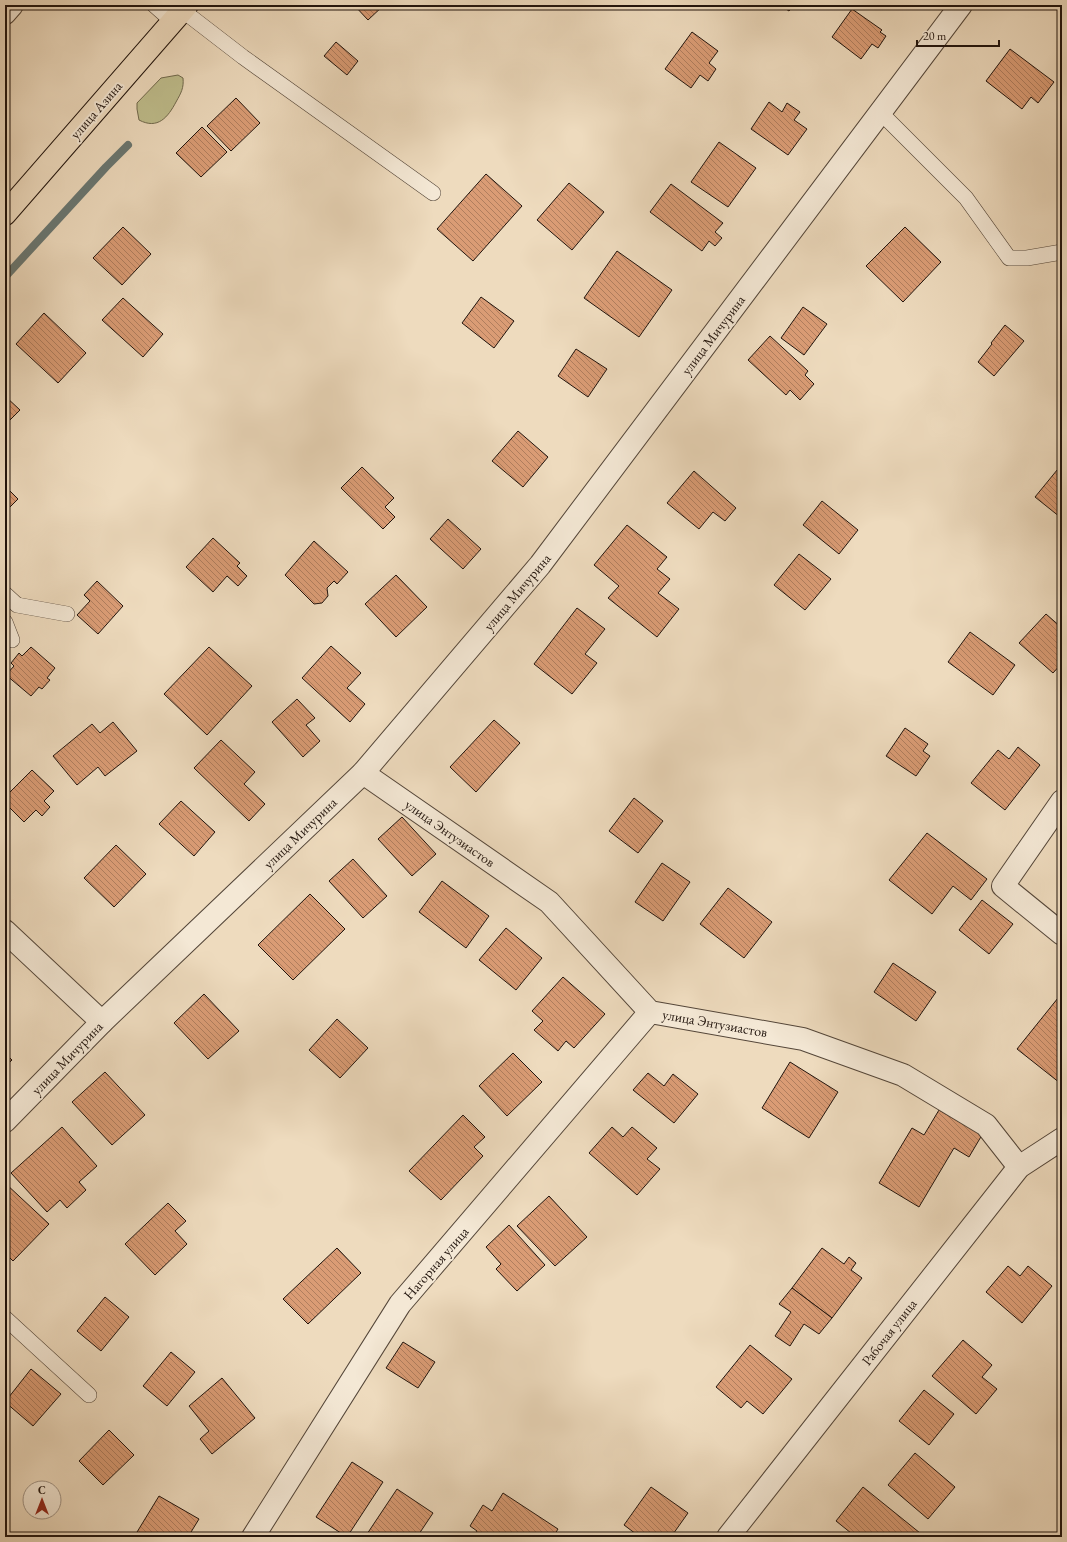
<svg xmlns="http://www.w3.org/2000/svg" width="1067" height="1542" viewBox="0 0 1067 1542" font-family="'EB Garamond',serif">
	<defs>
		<pattern id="building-back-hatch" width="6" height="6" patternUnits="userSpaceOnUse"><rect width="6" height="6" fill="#da9c75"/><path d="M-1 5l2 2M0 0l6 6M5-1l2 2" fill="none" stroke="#b07e5e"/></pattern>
	</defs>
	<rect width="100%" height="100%" fill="#eedbbe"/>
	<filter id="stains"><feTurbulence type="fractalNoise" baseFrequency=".005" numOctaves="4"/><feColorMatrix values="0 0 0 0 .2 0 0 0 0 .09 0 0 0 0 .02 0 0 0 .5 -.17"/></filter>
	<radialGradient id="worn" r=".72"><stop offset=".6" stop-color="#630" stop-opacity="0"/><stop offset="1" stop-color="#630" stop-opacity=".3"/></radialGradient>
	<path fill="#bfbe8d" stroke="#70694d" d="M178 75 183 78C184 88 181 93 176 102 168 117 158 130 139 120L137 109V103L161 78Z"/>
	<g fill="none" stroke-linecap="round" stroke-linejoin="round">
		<polyline stroke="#6a7873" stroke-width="8" points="5,277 106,167 128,145"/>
	</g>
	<g fill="url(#building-back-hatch)" stroke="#21140d">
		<polygon points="354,5 384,5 368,20"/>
		<polygon points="780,5 797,5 795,7 793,6 789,11"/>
		<polygon points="852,9 882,30 880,32 886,36 878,48 872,44 861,59 832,37"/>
		<polygon points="692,32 718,51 709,63 716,69 708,81 700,75 691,88 665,69"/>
		<polygon points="336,42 358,61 347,75 324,56"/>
		<polygon points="1010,49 1054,82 1038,103 1031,97 1022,109 986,81"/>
		<polygon points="236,98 260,123 231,151 207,126"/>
		<polygon points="769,102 782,112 787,103 800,112 794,120 807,129 788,155 751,129"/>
		<polygon points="202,127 227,152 201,177 176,153"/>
		<polygon points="719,142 756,168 728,207 691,182"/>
		<polygon points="486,174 522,206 473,261 437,229"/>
		<polygon points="569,183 604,212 572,250 537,220"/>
		<polygon points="671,184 723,223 715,232 722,238 715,246 709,241 702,251 650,212"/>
		<polygon points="123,227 151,254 122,285 93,258"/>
		<polygon points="905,227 941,262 903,302 866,266"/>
		<polygon points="617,251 672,290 639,337 584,298"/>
		<polygon points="481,297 514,321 494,348 462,323"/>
		<polygon points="123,298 163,334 143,357 102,320"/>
		<polygon points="803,307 827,324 804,355 781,338"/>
		<polygon points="44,313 86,353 58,383 16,344"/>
		<polygon points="1005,325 1024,341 994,376 978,362 992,344 991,343"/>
		<polygon points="770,336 808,371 805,375 814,384 800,400 790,390 786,395 748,360"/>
		<polygon points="576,349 607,369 588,397 558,376"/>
		<polygon points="5,396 20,410 5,425"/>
		<polygon points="518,431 548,457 523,487 492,461"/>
		<polygon points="1062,464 1062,514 1060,517 1035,497"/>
		<polygon points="362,467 394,498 385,507 395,517 383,529 341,488"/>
		<polygon points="694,471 736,508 725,521 713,512 699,529 667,503"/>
		<polygon points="5,486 18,499 5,512"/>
		<polygon points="822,501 858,530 839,554 803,525"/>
		<polygon points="448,519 481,549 463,569 430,539"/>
		<polygon points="627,525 667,557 657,569 670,579 658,593 679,609 657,637 608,598 619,586 594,565"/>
		<polygon points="213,538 240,563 237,566 247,576 238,586 227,576 213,592 186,567"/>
		<polygon points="314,541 348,572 337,584 334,581 327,588 328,596 322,603 314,604 285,575"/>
		<polygon points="799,554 831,579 805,610 774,585"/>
		<polygon points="396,575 427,607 396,637 365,604"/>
		<polygon points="97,581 123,606 98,634 77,615 90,601 84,595"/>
		<polygon points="577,608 605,629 585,654 597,663 572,694 534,664"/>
		<polygon points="1046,614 1062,628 1062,663 1053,673 1019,643"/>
		<polygon points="970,632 1015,665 993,695 948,662"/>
		<polygon points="331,646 361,673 347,688 365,704 350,722 302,678"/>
		<polygon points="31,647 55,668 47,678 50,680 42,689 39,687 31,696 6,675 14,666 11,663 19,653 22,656"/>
		<polygon points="209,647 252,686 207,735 164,694"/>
		<polygon points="297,699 315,718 306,725 320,741 303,757 272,722"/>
		<polygon points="494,720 520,743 476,792 450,767"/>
		<polygon points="113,722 137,751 105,776 98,767 77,785 53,756 92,724 100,733"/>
		<polygon points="905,728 928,744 923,751 930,756 916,776 886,756"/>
		<polygon points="221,740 255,772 244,784 265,804 249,821 194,768"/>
		<polygon points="1018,747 1040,765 1005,810 971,783 998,750 1009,759"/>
		<polygon points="32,770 54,791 44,801 50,807 42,816 36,810 24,822 5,803 5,797"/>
		<polygon points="634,798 663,821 638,853 609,831"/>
		<polygon points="181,801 215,832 194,856 159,824"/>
		<polygon points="402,817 436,854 412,876 378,839"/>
		<polygon points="927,833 987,879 971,900 953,886 932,914 889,880"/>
		<polygon points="116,845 146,874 114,907 84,878"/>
		<polygon points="353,859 387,896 363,918 329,881"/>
		<polygon points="662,863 690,882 663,921 635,902"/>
		<polygon points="442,881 489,916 466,948 419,912"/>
		<polygon points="728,888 772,922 744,958 700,924"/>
		<polygon points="310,894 345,929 293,980 258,945"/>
		<polygon points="982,900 1013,924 989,954 959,930"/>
		<polygon points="506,928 542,958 516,990 479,960"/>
		<polygon points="893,963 936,992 916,1021 874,992"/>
		<polygon points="563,977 605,1014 574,1048 566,1041 558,1051 534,1030 543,1021 532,1011"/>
		<polygon points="204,994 239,1031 208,1059 174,1023"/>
		<polygon points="1058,998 1062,1001 1062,1080 1060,1083 1017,1049"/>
		<polygon points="337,1019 368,1048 340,1078 309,1050"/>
		<polygon points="5,1053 12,1060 5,1067"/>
		<polygon points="513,1053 542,1082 507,1116 479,1086"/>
		<polygon points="790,1062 838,1092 809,1138 762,1108"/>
		<polygon points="105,1072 145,1115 112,1145 72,1102"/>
		<polygon points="648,1073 664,1086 673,1074 698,1094 674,1123 633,1090"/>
		<polygon points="939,1110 982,1135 969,1157 954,1148 919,1207 879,1183 912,1128 924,1135"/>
		<polygon points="463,1115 485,1137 474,1147 483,1156 441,1200 409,1171"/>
		<polygon points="62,1127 97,1166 79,1182 86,1190 67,1208 60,1200 47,1212 11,1173"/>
		<polygon points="612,1127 623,1137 632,1127 657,1148 647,1159 660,1169 637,1195 589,1153"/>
		<polygon points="5,1183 49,1224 13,1261 5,1253"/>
		<polygon points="549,1196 587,1237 555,1266 517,1226"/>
		<polygon points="168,1203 186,1221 175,1231 187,1244 155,1275 125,1244"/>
		<polygon points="509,1225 545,1265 517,1291 496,1269 501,1264 486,1247"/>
		<polygon points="337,1248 361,1273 308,1324 283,1299"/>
		<polygon points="822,1248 844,1264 849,1257 856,1263 851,1270 862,1278 832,1318 792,1288"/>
		<polygon points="1008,1266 1020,1276 1028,1266 1052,1286 1022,1323 986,1292"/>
		<polygon points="792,1288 832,1318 819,1334 804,1324 790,1346 775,1336 791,1312 779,1304"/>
		<polygon points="105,1297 129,1317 101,1351 77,1331"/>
		<polygon points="963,1340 992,1365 982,1377 997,1389 976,1414 932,1376"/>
		<polygon points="403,1342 435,1362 418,1388 386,1368"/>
		<polygon points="750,1345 792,1379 763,1414 747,1401 741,1408 716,1387"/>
		<polygon points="171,1352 195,1372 167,1406 143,1386"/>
		<polygon points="31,1369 61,1394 33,1426 5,1402"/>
		<polygon points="222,1378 255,1418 212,1454 200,1439 209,1431 189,1406"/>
		<polygon points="924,1390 954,1414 929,1445 899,1421"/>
		<polygon points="109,1430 134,1455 103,1485 79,1461"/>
		<polygon points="915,1453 955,1487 928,1519 888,1485"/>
		<polygon points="352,1462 383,1482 347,1537 316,1517"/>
		<polygon points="651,1487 688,1513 671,1537 640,1537 624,1525"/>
		<polygon points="863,1487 920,1533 917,1537 856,1537 836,1521"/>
		<polygon points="397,1489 433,1513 417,1537 365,1537"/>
		<polygon points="503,1493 558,1529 553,1537 474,1537 477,1531 470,1526 483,1505 492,1511"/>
		<polygon points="159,1496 199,1519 188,1537 134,1537"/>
	</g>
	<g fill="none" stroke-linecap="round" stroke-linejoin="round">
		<g stroke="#544639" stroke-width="16">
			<g id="lane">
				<polyline points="154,5 172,21"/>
				<polyline points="182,10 243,57 433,193"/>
				<polyline points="880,112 966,198 1009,258 1027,258 1062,252"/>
				<polyline points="5,594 17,605 67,614"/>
				<polyline points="5,622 12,640"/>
				<polyline points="5,1318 89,1395"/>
			</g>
		</g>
		<g stroke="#544639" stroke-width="24">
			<g id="street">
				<polyline points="5,13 12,5"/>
				<polyline points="363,773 549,902 650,1012 803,1039 903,1075 986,1125 1019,1167"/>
				<polyline points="1062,801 1003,886 1062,934"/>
				<polyline points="5,931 102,1022"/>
				<polyline points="5,1121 102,1022 363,773 540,565 961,5"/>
				<polyline points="253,1537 400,1304 650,1012"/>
				<polyline points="728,1537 1019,1167 1062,1139"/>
			</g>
		</g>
		<g stroke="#21140d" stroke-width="24">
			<polyline id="primary" points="5,214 187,5"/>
		</g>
		<use href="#lane" stroke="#f4e8d5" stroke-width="15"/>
		<use href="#street" stroke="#f4e8d5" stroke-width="22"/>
		<use href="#primary" stroke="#eedbbe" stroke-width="22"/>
	</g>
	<g text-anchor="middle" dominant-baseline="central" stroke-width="4" stroke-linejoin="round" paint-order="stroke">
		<g font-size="14" fill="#21140d" stroke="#f4e8d5">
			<text transform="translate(96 110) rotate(-49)">улица Азина</text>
			<text transform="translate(713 335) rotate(-53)">улица Мичурина</text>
			<text transform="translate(517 592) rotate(-50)">улица Мичурина</text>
			<text transform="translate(300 833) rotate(-44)">улица Мичурина</text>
			<text transform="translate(450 833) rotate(35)">улица Энтузиастов</text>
			<text transform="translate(715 1023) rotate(10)">улица Энтузиастов</text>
			<text transform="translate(67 1058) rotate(-46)">улица Мичурина</text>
			<text transform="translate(436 1263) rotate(-49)">Нагорная улица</text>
			<text transform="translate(889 1332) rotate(-52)">Рабочая улица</text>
		</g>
	</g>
	<rect width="1067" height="1542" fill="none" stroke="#eedbbe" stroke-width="20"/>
	<rect x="6" y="6" width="1055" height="1530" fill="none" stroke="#21140d" stroke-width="2"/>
	<rect x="10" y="10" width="1047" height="1522" fill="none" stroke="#21140d"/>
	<g transform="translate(42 1500)"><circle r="19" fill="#f4e8d5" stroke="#a09385"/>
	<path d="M0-3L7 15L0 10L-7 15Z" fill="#8f2418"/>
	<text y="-6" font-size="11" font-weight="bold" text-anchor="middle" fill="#21140d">С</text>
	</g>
	<path d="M917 40v6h82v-6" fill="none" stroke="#21140d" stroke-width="2"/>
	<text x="923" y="40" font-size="12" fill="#21140d" stroke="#f4e8d5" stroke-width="3" paint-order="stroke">20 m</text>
	<rect width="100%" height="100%" filter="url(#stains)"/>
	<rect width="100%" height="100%" fill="url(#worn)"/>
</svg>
